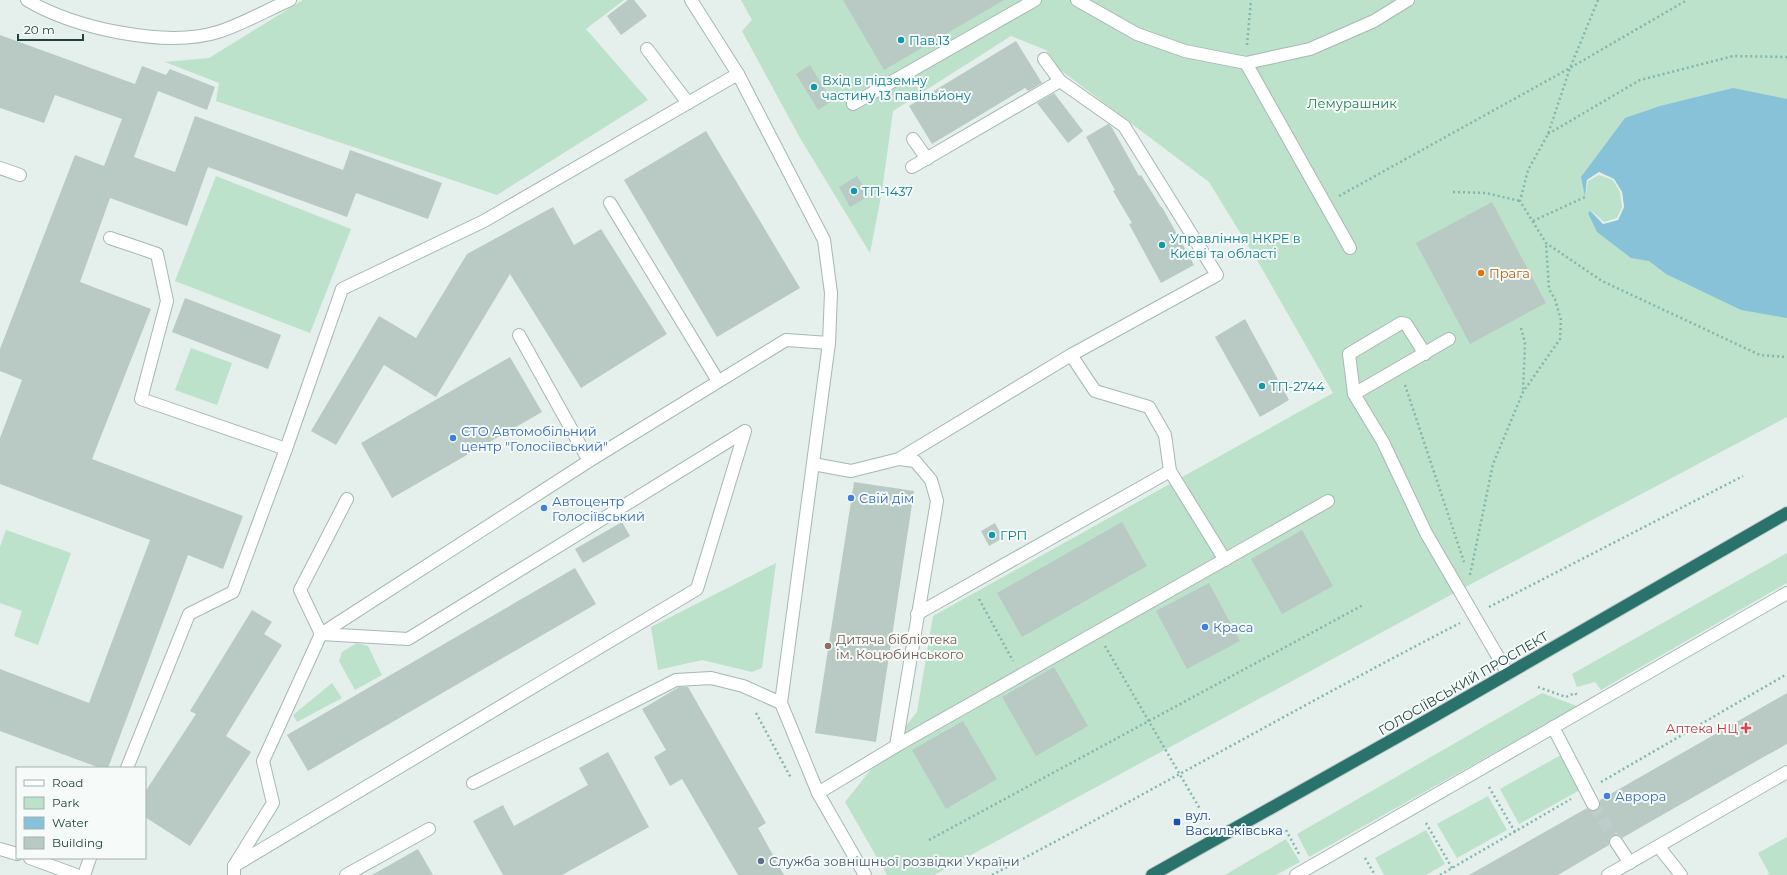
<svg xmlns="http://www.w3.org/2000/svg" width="1787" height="875" viewBox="0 0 1787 875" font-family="Montserrat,sans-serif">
	<rect width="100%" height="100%" fill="#e5efec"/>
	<g fill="#bce2cb">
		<polygon points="303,0 624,0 586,29 648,100 497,195 216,101 219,83 165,62 209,58"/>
		<polygon points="741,0 1787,0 1787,417 1458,591 934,875 887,875 845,802 917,712 933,616 1333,393 1257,260 1209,182 1059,69 1046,50 1011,36 893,111 882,191 870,253 800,138 742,31 752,20"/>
		<polygon points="216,176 351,229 310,333 175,281"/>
		<polygon points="191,348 232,363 217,405 175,390"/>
		<polygon points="6,530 71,553 38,645 14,636 22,611 0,603 0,547"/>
		<polygon points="1787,553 1787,583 1601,690 1595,682 1577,687 1572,674"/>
		<polygon points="776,563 762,668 752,672 702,660 658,670 651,627"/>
		<polygon points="357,643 368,646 382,675 355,690 339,661 342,652"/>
		<polygon points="332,683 342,698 297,722 293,715"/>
		<polygon points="1542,693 1577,706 1309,857 1297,834"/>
		<polygon points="1561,755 1580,790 1519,824 1500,789"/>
		<polygon points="1488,796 1507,830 1457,858 1437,824"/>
		<polygon points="1426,830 1445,864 1426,875 1384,875 1375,858"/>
		<polygon points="1787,837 1787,875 1767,875 1769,873 1758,853"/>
		<polygon points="1286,839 1300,862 1276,875 1225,875"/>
	</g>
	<polygon fill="#88c2d9" points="1733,88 1787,99 1787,318 1741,310 1666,274 1649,261 1631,258 1597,232 1588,213 1590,211 1603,224 1618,220 1624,207 1622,192 1614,179 1599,172 1587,180 1585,197 1581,177 1625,118 1660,106"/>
	<polygon fill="#e5efec" points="1599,172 1614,179 1622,192 1624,207 1618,220 1603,224 1590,209 1604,222 1617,218 1622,207 1620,192 1613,180 1599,175 1588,181 1585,199 1587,180"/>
	<g fill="#b9cac5">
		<polygon points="628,0 634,0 647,16 621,35 607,16"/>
		<polygon points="843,0 1004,0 884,70"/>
		<polygon points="0,35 135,84 142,66 166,75 170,69 215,87 207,110 158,91 134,157 175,172 195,116 343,170 350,150 442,183 428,219 356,193 347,217 208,167 187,226 110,198 80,282 151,309 92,459 243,516 223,569 188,555 108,768 100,768 0,731 0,669 89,703 150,540 0,484 0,438 22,380 0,371 0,349 75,155 104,166 122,119 55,95 44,123 0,108"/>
		<polygon points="1016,41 1042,83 1028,91 1025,88 932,144 909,106"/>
		<polygon points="810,65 832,101 818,110 796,74"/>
		<polygon points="1054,93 1083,131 1068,143 1037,103"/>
		<polygon points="1108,124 1111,126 1139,176 1141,175 1161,207 1162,207 1194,265 1161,283 1129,224 1132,223 1113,191 1115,190 1086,137"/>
		<polygon points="706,131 800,288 717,337 624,180"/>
		<polygon points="857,176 869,196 850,207 839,187"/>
		<polygon points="1492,202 1546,303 1470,344 1416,243"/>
		<polygon points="553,207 574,245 601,229 667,334 581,388 510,274 436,397 384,365 336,445 311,431 379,316 416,338 467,254"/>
		<polygon points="185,298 281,335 268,369 172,332"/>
		<polygon points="1245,319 1289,400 1260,417 1215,337"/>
		<polygon points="510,357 542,412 392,498 361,443"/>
		<polygon points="854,482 914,491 876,742 815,733"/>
		<polygon points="622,522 630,536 583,563 575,549"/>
		<polygon points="1122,522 1147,566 1022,637 997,593"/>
		<polygon points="995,523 1003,538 989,546 981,531"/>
		<polygon points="1302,530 1333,586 1282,614 1251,559"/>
		<polygon points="575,568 596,604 308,771 287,735"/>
		<polygon points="1209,583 1240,641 1187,669 1156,611"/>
		<polygon points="252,610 272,622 264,634 282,645 226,736 251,752 190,846 145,817 145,792 196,714 190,711"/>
		<polygon points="1054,667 1088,726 1036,756 1002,697"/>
		<polygon points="679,687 688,687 766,823 758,828 784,875 738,875 682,779 670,786 654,757 666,750 642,709"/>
		<polygon points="1787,693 1787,744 1760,759 1622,838 1619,835 1612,836 1609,839 1609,845 1558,875 1469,875 1587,808 1592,811 1597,810 1600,805 1600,800"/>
		<polygon points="963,721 997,779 946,809 912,750"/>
		<polygon points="608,752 649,827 562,875 503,875 473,821 503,805 514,826 588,785 579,768"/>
		<polygon points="418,849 433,875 372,875"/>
	</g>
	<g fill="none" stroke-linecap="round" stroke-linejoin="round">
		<polyline stroke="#becdc9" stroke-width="12" stroke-dasharray="12 6" stroke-linecap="butt" points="1593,804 1616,842"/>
		<g stroke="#a6b8b5" stroke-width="14">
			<g id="minor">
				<path d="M27 0C72 28 166 48 218 32 241 25 267 10 290 0"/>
				<polyline points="691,0 738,74 824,240 831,293 829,343 781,703 818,793 865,875"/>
				<polyline points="1077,0 1137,34 1185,51 1246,63 1310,49 1374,21 1408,0"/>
				<polyline points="647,49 688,103"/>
				<polyline points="1044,59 1060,81"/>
				<polyline points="1246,63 1350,248"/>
				<polyline points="853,104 1035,0"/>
				<polyline points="913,139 927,159"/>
				<polyline points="0,168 20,175"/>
				<polyline points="610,203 718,381"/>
				<polyline points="110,238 157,254 167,301 141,399 286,449"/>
				<polyline points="519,335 589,461"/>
				<polyline points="1425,354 1406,324 1401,323 1349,354 1354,394 1383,442 1426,533 1508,674"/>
				<polyline points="1071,355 1095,391 1149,407 1165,435 1170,471 1225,560"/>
				<polyline points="1354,394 1449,339"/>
				<polyline points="899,459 1071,355 1217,275 1124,126 1060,81 912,167"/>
				<polyline points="813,464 851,471 899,459 915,461 931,480 937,501 896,746"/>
				<polyline points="917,614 1170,471"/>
				<polyline points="1553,727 1593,804"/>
				<polyline points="127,768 189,614 233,592 286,449 342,289 484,221 738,74"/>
				<polyline points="473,783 676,680 711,678 743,686 781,703"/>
				<polyline points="818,793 896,746 1328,501"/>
				<polyline points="1616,842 1630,863"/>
				<polyline points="1659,847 1681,875"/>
				<polyline points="0,849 17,854"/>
				<polyline points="30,858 76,875"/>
				<polyline points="234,866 697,589 745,431 408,639 321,634 300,590 347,499"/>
				<polyline points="84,875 90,858"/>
				<polyline points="234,875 234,866 273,803 263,761 321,634 589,461 786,340 829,343"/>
				<polyline points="346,875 429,829"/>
				<polyline points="1296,875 1787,593"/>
				<polyline points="1608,875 1787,772"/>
			</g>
		</g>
		<g stroke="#c1cac9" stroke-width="14">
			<polyline id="highway" points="1152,875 1431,718 1787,513"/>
		</g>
		<g stroke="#82b6ac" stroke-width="2.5" stroke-dasharray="2 3" stroke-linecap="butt">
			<polyline points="1598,0 1570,68 1548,134 1528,170 1520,201 1546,243 1602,281 1760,355 1787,357"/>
			<polyline points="1247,45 1251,0"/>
			<polyline points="1548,134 1640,80 1733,56 1787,57"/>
			<polyline points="1453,192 1486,193 1520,201"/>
			<polyline points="1339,196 1570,68 1687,0"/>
			<polyline points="1533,221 1585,197"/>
			<polyline points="1521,328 1525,343 1523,391"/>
			<polyline points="1405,385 1464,562"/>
			<polyline points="1470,575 1493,464 1523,392 1560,339 1561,320 1555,299 1549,289 1546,243"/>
			<polyline points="979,599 1013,661"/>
			<polyline points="1489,607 1743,476"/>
			<polyline points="1105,646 1200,809"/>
			<polyline points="1538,687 1566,697 1575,693 1577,695"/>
			<polyline points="756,713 791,778"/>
			<polyline points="1601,782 1787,674"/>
			<polyline points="1489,787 1515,832"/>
			<polyline points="1426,823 1452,868"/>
			<polyline points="1286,830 1299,854"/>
			<polyline points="929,840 1363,605"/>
			<polyline points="1365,858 1375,875"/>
			<path d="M992 875C1149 793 1303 704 1460 623"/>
			<polyline points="1440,875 1571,799"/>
		</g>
		<use href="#minor" stroke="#fff" stroke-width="12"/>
		<use href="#highway" stroke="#2a736d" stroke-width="12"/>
	</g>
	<g fill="#0f9aa8" stroke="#f6fbf9" stroke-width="1.5">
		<circle cx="901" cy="40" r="4"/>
		<circle cx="814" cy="87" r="4"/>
		<circle cx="854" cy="191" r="4"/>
		<circle cx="1162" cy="245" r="4"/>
		<circle cx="1262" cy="386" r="4"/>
		<circle cx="992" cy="535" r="4"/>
	</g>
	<circle fill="#e8710a" stroke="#f6fbf9" stroke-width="1.5" cx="1481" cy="273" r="4"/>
	<g fill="#3f7fe0" stroke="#f6fbf9" stroke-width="1.5">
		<circle cx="453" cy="438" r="4"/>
		<circle cx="851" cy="498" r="4"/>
		<circle cx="544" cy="508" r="4"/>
		<circle cx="1205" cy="627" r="4"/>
		<circle cx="1607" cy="796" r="4"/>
	</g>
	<circle fill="#8d6e63" stroke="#f6fbf9" stroke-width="1.5" cx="828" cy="646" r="4"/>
	<path fill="#e0444e" stroke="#f6fbf9" stroke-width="1.5" d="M1744 722h4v4h4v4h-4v4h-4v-4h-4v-4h4z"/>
	<rect fill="#1a4fb4" stroke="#f6fbf9" stroke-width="1.5" x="1173" y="818" width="8" height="8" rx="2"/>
	<circle fill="#5c6f8a" stroke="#f6fbf9" stroke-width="1.5" cx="761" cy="861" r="4"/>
	<g text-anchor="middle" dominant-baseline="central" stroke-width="4" stroke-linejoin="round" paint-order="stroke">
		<g font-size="13" fill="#0d838f" stroke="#f6fbf9" text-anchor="start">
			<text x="909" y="40">Пав.13</text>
			<text x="822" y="80">Вхід в підземну<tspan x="822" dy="15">частину 13 павільйону</tspan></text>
			<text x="862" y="191">ТП-1437</text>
			<text x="1170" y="238">Управління НКРЕ в<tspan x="1170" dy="15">Києві та області</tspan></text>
			<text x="1270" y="386">ТП-2744</text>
			<text x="1000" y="535">ГРП</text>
		</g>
		<g font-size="13" fill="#277f54" stroke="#f6fbf9">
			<text x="1352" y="103">Лемурашник</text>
		</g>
		<g font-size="13" fill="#c56008" stroke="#f6fbf9" text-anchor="start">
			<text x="1489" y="273">Прага</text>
		</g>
		<g font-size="13" fill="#366cbe" stroke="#f6fbf9" text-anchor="start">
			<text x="461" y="431">СТО Автомобільний<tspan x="461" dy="15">центр "Голосіївський"</tspan></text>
			<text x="859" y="498">Свій дім</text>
			<text x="552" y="501">Автоцентр<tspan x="552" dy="15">Голосіївський</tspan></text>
			<text x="1213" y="627">Краса</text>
			<text x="1615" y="796">Аврора</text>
		</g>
		<g font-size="13" fill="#785e54" stroke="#f6fbf9" text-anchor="start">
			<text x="836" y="639">Дитяча бібліотека<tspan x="836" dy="15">ім. Коцюбинського</tspan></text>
		</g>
		<g font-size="13" fill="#21433f" stroke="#f6fbf9">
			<text transform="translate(1463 683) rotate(-30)">ГОЛОСІЇВСЬКИЙ ПРОСПЕКТ</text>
		</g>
		<g font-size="13" fill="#be3a42" stroke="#f6fbf9" text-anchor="end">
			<text x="1738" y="728">Аптека НЦ</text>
		</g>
		<g font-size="13" fill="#164399" stroke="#f6fbf9" text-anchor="start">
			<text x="1185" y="815">вул.<tspan x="1185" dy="15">Васильківська</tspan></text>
		</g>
		<g font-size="13" fill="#4e5e75" stroke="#f6fbf9" text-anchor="start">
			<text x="769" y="861">Служба зовнішньої розвідки України</text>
		</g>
	</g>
	<rect x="16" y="767" width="130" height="92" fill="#f6fbf9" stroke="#a1b1af"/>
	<rect x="24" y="780" width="20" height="6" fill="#ffffff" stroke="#a1b1af"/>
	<text x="52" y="787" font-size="12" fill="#21433f">Road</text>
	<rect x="24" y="797" width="20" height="12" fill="#bce2cb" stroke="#a1b1af"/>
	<text x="52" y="807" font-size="12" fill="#21433f">Park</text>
	<rect x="24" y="817" width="20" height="12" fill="#88c2d9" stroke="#a1b1af"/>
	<text x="52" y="827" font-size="12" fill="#21433f">Water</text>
	<rect x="24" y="837" width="20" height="12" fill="#b9cac5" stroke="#a1b1af"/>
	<text x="52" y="847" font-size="12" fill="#21433f">Building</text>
	<path d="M18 34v6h65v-6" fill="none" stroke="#21433f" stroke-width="2"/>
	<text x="24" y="34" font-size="12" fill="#21433f" stroke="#f6fbf9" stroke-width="3" paint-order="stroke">20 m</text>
</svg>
